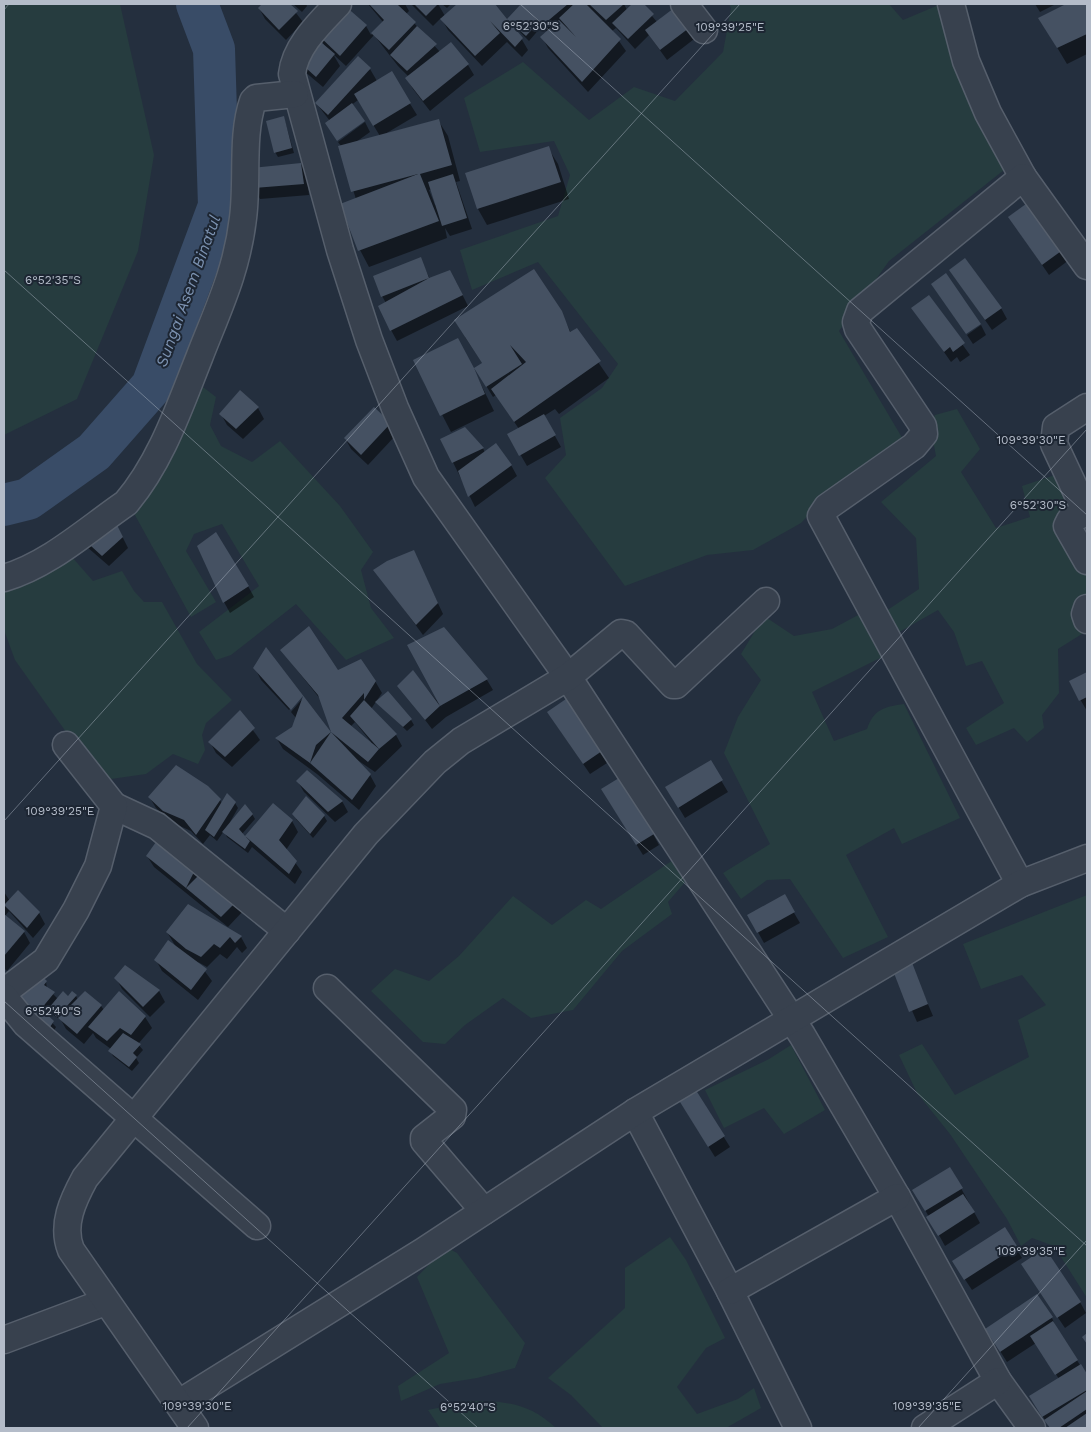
<svg xmlns="http://www.w3.org/2000/svg" width="1091" height="1432" viewBox="0 0 1091 1432" font-family="'Work Sans',sans-serif">
	<rect width="100%" height="100%" fill="#242f3e"/>
	<g fill="#263c3f">
		<polygon points="4,4 120,4 154,155 138,251 77,399 4,435"/>
		<polygon points="729,4 889,4 903,20 941,4 982,123 1004,170 889,261 839,331 904,441 824,499 801,523 753,550 707,555 625,586 545,478 566,455 560,418 602,388 618,364 538,262 472,290 460,250 558,216 570,175 554,141 480,152 464,98 523,62 589,120 634,87 675,101 723,52 731,8"/>
		<polygon points="203,387 216,397 210,425 221,446 252,462 280,441 340,506 373,552 361,570 371,608 394,638 346,660 296,604 231,655 216,660 199,632 259,586 222,524 194,534 186,551 216,602 191,617 130,506 169,452"/>
		<polygon points="957,409 980,449 961,472 996,528 1030,517 1022,486 1061,473 1078,510 1062,523 1087,576 1085,632 1058,649 1059,693 1042,715 1044,728 1027,742 1014,728 976,745 966,728 1004,703 982,661 966,666 954,632 938,610 894,635 883,613 919,589 916,538 881,502 936,456 930,425 935,415"/>
		<polygon points="71,556 93,581 122,571 134,591 144,602 162,602 197,664 232,700 206,723 202,735 205,750 198,764 173,754 146,774 111,779 93,770 15,660 4,630 4,588"/>
		<path d="M860 614 882 657 812 692 834 741 867 729C874 709 884 707 904 704L960 818 902 844 894 828 846 855 888 937 843 958 790 879 767 880 741 899 723 873 770 844 724 753 738 717 761 680 741 654 764 616 794 636 832 629Z"/>
		<polygon points="673,860 686,881 668,902 672,914 622,951 573,1010 531,1018 503,998 465,1025 445,1044 423,1042 371,991 395,969 429,981 459,956 513,896 552,925 586,900 601,909"/>
		<polygon points="1087,895 1087,1298 1054,1246 1032,1238 1021,1246 1007,1219 950,1134 917,1093 899,1055 922,1044 955,1095 1029,1057 1018,1020 1046,1005 1022,975 981,989 963,944"/>
		<polygon points="791,1045 825,1110 784,1134 764,1108 724,1128 705,1090 769,1059"/>
		<polygon points="670,1237 686,1260 725,1338 706,1348 677,1387 697,1414 738,1399 754,1388 761,1408 726,1428 603,1428 571,1395 548,1378 625,1308 625,1268"/>
		<polygon points="446,1247 457,1253 525,1343 515,1368 477,1378 440,1384 401,1401 398,1386 449,1353 417,1277"/>
		<path d="M470 1401C506 1401 529 1403 556 1428H440L428 1410Z"/>
	</g>
	<g fill="#0007" fill-rule="evenodd">
		<polygon points="263,4 289,4 303,22 286,40 265,19 259,8"/>
		<polygon points="293,4 306,4 307,6 302,12"/>
		<polygon points="368,4 405,4 409,11 406,14 440,52 468,65 474,75 430,111 413,89 407,79 409,77 398,66 374,35 346,66 333,54 340,66 323,87 304,71 298,61 326,48 318,35 344,6 366,26 371,35 383,22"/>
		<polygon points="411,4 438,4 445,16 458,4 494,4 507,20 523,4 572,4 573,6 576,4 624,4 627,10 634,4 642,4 657,22 677,7 698,36 667,60 649,35 635,49 616,28 612,31 626,51 588,92 548,48 542,37 547,32 541,27 529,41 514,26 528,50 522,57 507,42 482,66 448,30 441,18 433,26"/>
		<polygon points="442,4 451,4 447,8"/>
		<polygon points="1035,4 1056,4 1040,12"/>
		<polygon points="1068,4 1087,4 1087,54 1067,64 1040,19"/>
		<path d="M370 69 377 81 391 73 417 115 385 134 438 120 448 136 460 181 456 182 472 229 450 236 445 228 447 238 369 267 360 250 342 204 356 199 339 147 341 146 338 142 365 122 370 132 356 142 380 136 358 100 330 121 316 103ZM432 189 437 205H435L429 190Z"/>
		<polygon points="284,118 294,153 278,157 275,152"/>
		<polygon points="548,148 558,164 569,199 487,225 478,209"/>
		<polygon points="301,164 307,175 309,195 260,199 254,188"/>
		<polygon points="1030,202 1069,260 1049,275 1009,217"/>
		<polygon points="420,259 430,279 456,282 468,306 397,341 391,330 386,303 382,296"/>
		<polygon points="950,270 1001,308 1007,319 992,330"/>
		<polygon points="928,297 970,355 960,362 957,357 951,362 913,308"/>
		<polygon points="561,312 571,333 576,330 609,378 559,414 555,409 544,416 561,447 527,466 509,435 519,429 496,395 493,397 482,379 483,364 465,337"/>
		<polygon points="981,325 986,335 973,344 967,335"/>
		<polygon points="467,356 494,411 451,432 414,360"/>
		<polygon points="258,408 264,419 243,439 227,425 221,414"/>
		<polygon points="390,424 396,435 368,465 351,449 345,438"/>
		<polygon points="442,440 483,448 485,453 511,465 517,476 475,507"/>
		<polygon points="116,524 128,548 109,566 87,547"/>
		<polygon points="414,552 443,614 423,635 375,570"/>
		<polygon points="248,586 254,597 230,613 224,602"/>
		<polygon points="443,629 487,680 493,690 446,717 432,729 399,686 413,672 442,707 409,646"/>
		<path d="M281 650 338 672 375 681 382 693 371 709 396 735 402 746 375 772 353 757 370 775 376 786 359 810 317 774 283 749 277 739 293 728 296 718 291 712 303 698 334 737 321 700ZM355 722 371 742 370 743 350 727Z"/>
		<polygon points="255,668 302,696 289,710 261,680"/>
		<polygon points="1087,673 1087,711 1070,682"/>
		<polygon points="377,702 411,720 414,725 407,731"/>
		<polygon points="240,712 260,740 232,767 216,753 210,742"/>
		<polygon points="555,723 601,752 607,763 590,774"/>
		<polygon points="710,762 728,792 685,818 667,788"/>
		<polygon points="298,782 342,801 348,812 335,822 304,792"/>
		<polygon points="150,798 220,800 222,804 235,803 238,808 230,822 252,814 255,819 242,834 245,838 273,804 292,821 298,832 286,850 302,872 295,884 252,847 248,853 227,837 224,831 217,841 210,835 203,844 191,831 171,822 156,808"/>
		<polygon points="609,801 653,834 659,845 643,855"/>
		<polygon points="324,816 327,821 313,838 296,819"/>
		<polygon points="161,837 244,910 228,927 154,867 147,856"/>
		<polygon points="4,892 10,901 39,913 45,924 33,938 9,911 5,916 24,932 30,943 7,971 4,968"/>
		<polygon points="784,896 800,923 764,943 749,916"/>
		<polygon points="167,932 241,937 247,948 242,953 237,947 227,959 220,954 207,967 198,962 212,981 198,1000 162,971 156,960 176,947"/>
		<polygon points="910,962 933,1016 917,1022 894,969"/>
		<polygon points="125,967 159,991 165,1002 150,1017 122,989 116,978"/>
		<polygon points="46,982 47,988 58,999 76,996 78,1000 101,1006 104,1010 119,993 145,1017 152,1028 138,1044 143,1050 136,1058 139,1063 132,1071 113,1056 110,1051 111,1049 96,1038 93,1033 84,1044 66,1029 61,1020 52,1014 49,1009 44,1014 56,1027 53,1032 19,1002"/>
		<polygon points="692,1086 730,1147 715,1157 683,1106"/>
		<polygon points="950,1168 980,1223 945,1246 914,1190"/>
		<polygon points="1005,1229 1022,1258 972,1290 960,1272"/>
		<polygon points="1029,1275 1080,1302 1086,1313 1065,1328"/>
		<polygon points="1052,1318 1057,1329 1087,1376 1087,1428 1050,1428 1037,1407 1059,1379 1036,1343 1007,1362 993,1340"/>
	</g>
	<g fill="none" stroke-linecap="round" stroke-linejoin="round">
		<polyline stroke="#394c67" stroke-width="42" points="4,505 28,499 94,452 152,386 219,206 214,49 197,4"/>
	</g>
	<g fill="#455162">
		<polygon points="262,4 290,4 298,11 279,30 258,8"/>
		<polygon points="369,4 400,4 398,5 416,22 389,50 371,33 384,20"/>
		<polygon points="414,4 438,4 426,16"/>
		<polygon points="457,4 495,4 507,19 521,4 568,4 543,25 533,16 539,22 526,36 507,19 523,38 515,47 490,21 500,33 475,56 440,19"/>
		<polygon points="574,4 586,4 621,39 582,82 540,37 559,20 576,37 559,18"/>
		<polygon points="589,4 624,4 606,20"/>
		<polygon points="632,4 644,4 654,14 628,39 612,23"/>
		<polygon points="1066,4 1087,4 1087,34 1057,48 1038,18"/>
		<polygon points="344,5 367,25 340,56 317,34"/>
		<polygon points="678,5 693,25 660,50 645,30"/>
		<polygon points="417,26 437,44 407,71 390,55"/>
		<polygon points="316,38 335,54 316,77 297,60"/>
		<polygon points="451,42 469,64 423,101 405,78"/>
		<polygon points="358,56 371,68 328,115 315,103"/>
		<polygon points="392,71 411,103 373,126 354,94"/>
		<polygon points="352,103 365,121 337,141 325,123"/>
		<polygon points="284,116 292,148 274,153 266,121"/>
		<polygon points="439,119 452,165 420,174 439,221 358,251 340,204 418,174 351,192 338,146"/>
		<polygon points="549,146 561,182 477,209 465,173"/>
		<polygon points="301,163 304,184 253,188 251,168"/>
		<polygon points="453,174 467,218 442,226 428,182"/>
		<polygon points="1030,201 1064,249 1042,265 1008,217"/>
		<polygon points="421,257 429,278 450,270 463,295 390,331 378,306 429,278 381,297 373,276"/>
		<polygon points="965,258 1002,308 985,320 949,270"/>
		<polygon points="534,269 562,311 570,332 577,328 601,361 514,422 491,389 526,362 510,345 522,364 486,387 474,368 485,394 440,416 413,360 458,338 474,368 482,363 454,320"/>
		<polygon points="946,273 981,324 966,334 931,284"/>
		<polygon points="929,295 965,343 953,352 950,347 944,352 911,308"/>
		<polygon points="240,390 259,407 236,429 219,414"/>
		<polygon points="374,407 391,423 361,455 344,438"/>
		<polygon points="544,414 556,435 519,456 507,434"/>
		<polygon points="465,427 484,448 452,463 440,439"/>
		<polygon points="496,443 512,465 468,497 458,471"/>
		<polygon points="116,523 123,537 102,556 80,536"/>
		<polygon points="216,532 249,586 223,603 197,546"/>
		<polygon points="414,550 438,603 416,625 373,570 387,561"/>
		<polygon points="309,626 338,670 361,659 376,681 364,700 364,693 342,718 379,749 368,762 331,732 318,695 280,650"/>
		<polygon points="444,627 488,679 440,706 425,720 397,686 413,670 440,706 407,645"/>
		<polygon points="266,647 331,732 316,745 310,763 275,738 292,727 303,696 291,710 253,668"/>
		<polygon points="1087,672 1087,697 1079,701 1069,681"/>
		<polygon points="388,691 412,719 403,727 375,702"/>
		<polygon points="566,699 602,751 583,764 547,712"/>
		<polygon points="364,700 397,734 379,749 350,716"/>
		<polygon points="240,710 255,728 225,757 208,742"/>
		<polygon points="331,732 371,774 352,800 310,763"/>
		<polygon points="711,760 723,780 678,808 665,787"/>
		<polygon points="176,765 208,786 221,799 196,835 184,820 163,811 148,797"/>
		<polygon points="307,770 343,801 328,812 296,781"/>
		<polygon points="619,778 654,834 636,845 601,789"/>
		<polygon points="227,793 236,802 214,837 205,830"/>
		<polygon points="306,796 325,815 310,834 292,814"/>
		<polygon points="273,803 293,820 279,840 297,861 289,874 245,836 250,841 245,849 222,832 245,804 253,814 239,829 245,836"/>
		<polygon points="161,835 197,866 186,888 146,856"/>
		<polygon points="204,870 239,899 221,917 186,888"/>
		<polygon points="18,890 40,912 27,928 4,905"/>
		<polygon points="785,894 795,912 757,933 747,915"/>
		<polygon points="188,904 242,936 235,943 230,937 220,948 214,944 201,957 186,949 166,932"/>
		<polygon points="4,914 25,931 4,956"/>
		<polygon points="168,940 207,969 191,990 154,960"/>
		<polygon points="911,960 928,1004 909,1012 892,968"/>
		<polygon points="125,965 160,990 143,1007 114,978"/>
		<polygon points="36,971 47,981 44,985 55,992 41,1009 54,1021 50,1027 15,997"/>
		<polygon points="63,991 68,996 72,991 77,995 57,1017 48,1009"/>
		<polygon points="85,991 102,1005 77,1034 58,1018"/>
		<polygon points="119,991 146,1016 131,1035 120,1028 107,1041 88,1027"/>
		<polygon points="123,1033 141,1044 133,1053 137,1057 129,1067 108,1051"/>
		<polygon points="692,1084 725,1136 708,1147 675,1094"/>
		<polygon points="950,1167 963,1188 925,1211 912,1190"/>
		<polygon points="963,1194 975,1212 938,1236 926,1217"/>
		<polygon points="1005,1227 1017,1246 964,1280 952,1261"/>
		<polygon points="1045,1248 1081,1302 1057,1318 1021,1264"/>
		<polygon points="1037,1294 1053,1317 1000,1352 985,1329"/>
		<polygon points="1053,1321 1078,1360 1055,1375 1030,1336"/>
		<polygon points="1087,1333 1087,1344 1082,1337"/>
		<polygon points="1081,1364 1087,1374 1087,1390 1042,1417 1029,1396"/>
		<polygon points="1087,1391 1087,1409 1059,1428 1050,1428 1044,1420"/>
		<polygon points="1087,1413 1087,1428 1065,1428"/>
	</g>
	<g fill="none" stroke-linecap="round" stroke-linejoin="round">
		<g stroke="#565f6c" stroke-width="29">
			<g id="street">
				<path d="M338 4C320 23 295 46 292 74L340 250 369 340 395 408 426 477 568 677 802 1035 897 1197 998 1381 1032 1428"/>
				<polyline points="684,4 704,30"/>
				<polyline points="951,4 966,61 988,113 1023,177"/>
				<polyline points="1087,407 1056,427 1054,444 1085,510 1085,513 1070,520 1067,526 1087,561"/>
				<path d="M4 578C49 565 88 529 126 503 161 462 179 408 199 358 218 309 237 271 243 218 248 181 241 135 253 101L256 98 295 94"/>
				<polyline points="1087,608 1085,614 1087,620"/>
				<polyline points="114,806 157,826 287,931"/>
				<polyline points="1020,884 821,516 827,507 914,446 924,434 923,426 858,329 856,322 860,311 1023,177 1087,266"/>
				<polyline points="327,988 453,1110 452,1116 424,1138 424,1141 484,1211"/>
				<polyline points="4,992 46,960 76,910 98,866 114,806 66,745"/>
				<polyline points="4,997 26,1024 257,1226"/>
				<polyline points="635,1112 730,1291 798,1428"/>
				<polyline points="730,1291 897,1197"/>
				<polyline points="4,1340 105,1302"/>
				<polyline points="179,1403 422,1252 635,1112 1020,884 1087,858"/>
				<path d="M195 1428 71 1250C61 1225 73 1200 85 1178L366 834 435 762 461 741 568 677 621 633 626 634 673 685H676L766 601"/>
				<polyline points="925,1428 998,1381"/>
			</g>
		</g>
		<use href="#street" stroke="#38414e" stroke-width="26"/>
	</g>
	<path fill="none" stroke="#b4bcc9" stroke-width="1" stroke-opacity="0.45" d="M520 4 1087 515M4 10 9 4M4 270 1087 1246M4 821 740 4M4 1001 478 1428M187 1428 1087 429M918 1428 1087 1240"/>
	<g text-anchor="middle" dominant-baseline="central" stroke-width="4" stroke-linejoin="round" paint-order="stroke">
		<g font-size="16" font-style="italic" fill="#7c92b1" stroke="#1d2633">
			<text transform="translate(188 291) rotate(-70)">Sungai Asem Binatul</text>
		</g>
	</g>
	<g font-size="12" text-anchor="middle" fill="#b4bcc9" stroke="#1d2633" stroke-width="4" stroke-linejoin="round" paint-order="stroke">
		<text x="531" y="30">6°52'30"S</text>
		<text x="730" y="31">109°39'25"E</text>
		<text x="53" y="284">6°52'35"S</text>
		<text x="1031" y="444">109°39'30"E</text>
		<text x="1038" y="509">6°52'30"S</text>
		<text x="60" y="815">109°39'25"E</text>
		<text x="53" y="1015">6°52'40"S</text>
		<text x="1031" y="1255">109°39'35"E</text>
		<text x="197" y="1410">109°39'30"E</text>
		<text x="927" y="1410">109°39'35"E</text>
		<text x="468" y="1411">6°52'40"S</text>
	</g>
	<rect width="1091" height="1432" fill="none" stroke="#b4bcc9" stroke-width="10"/>
</svg>
